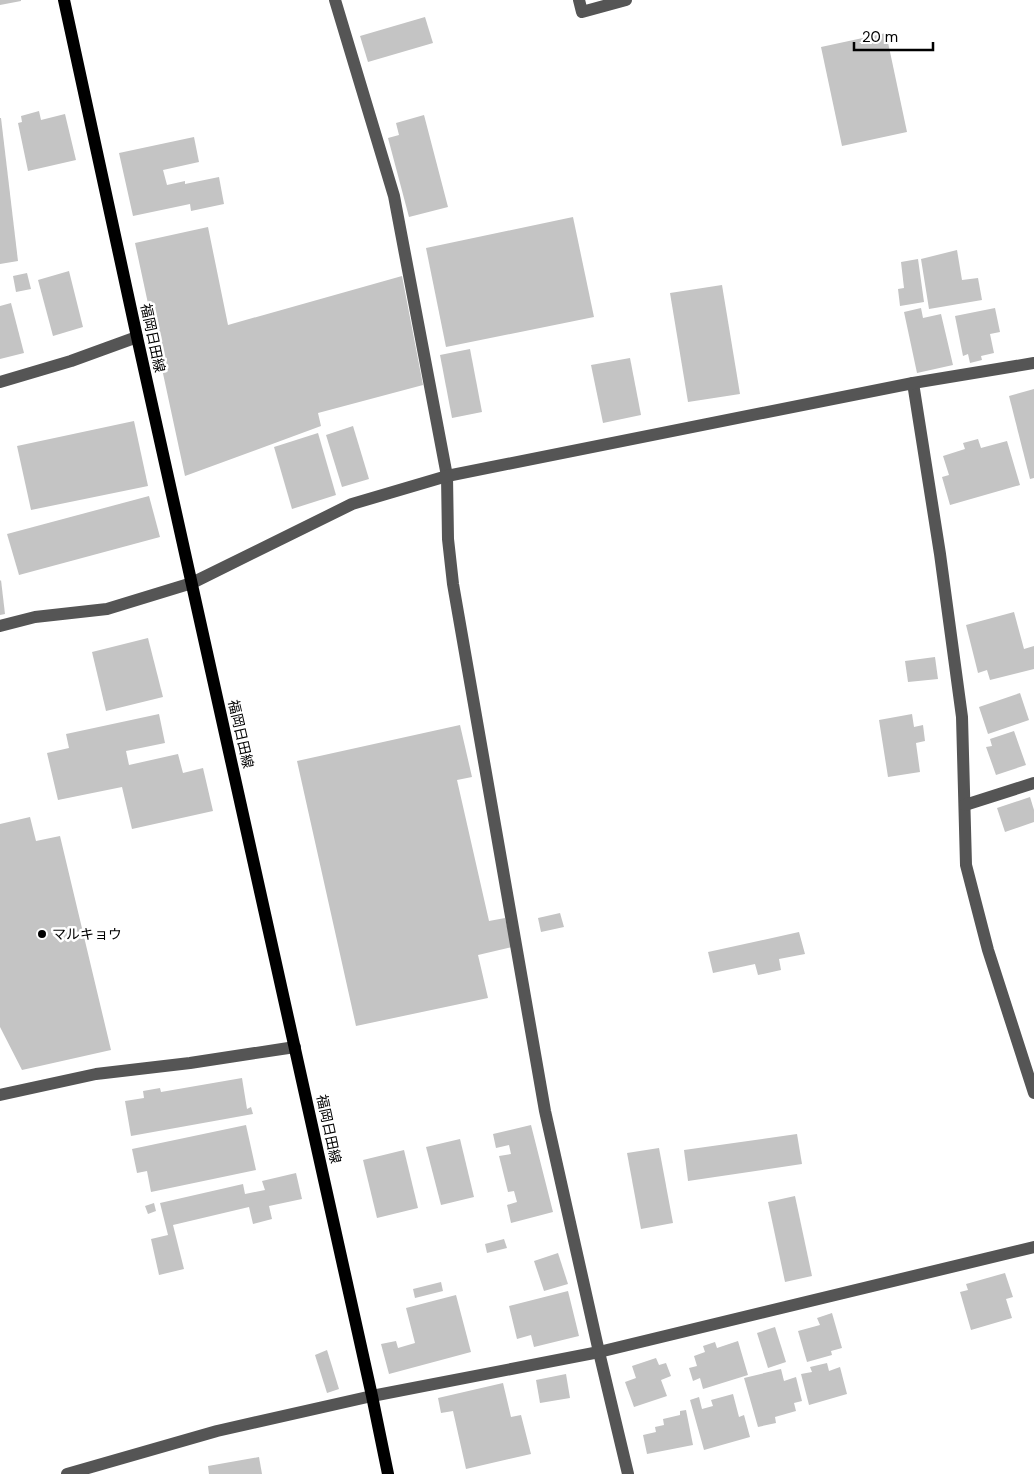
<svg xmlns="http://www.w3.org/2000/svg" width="1034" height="1474" viewBox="0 0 1034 1474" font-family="'DM Sans','Noto Sans JP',sans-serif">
	<rect width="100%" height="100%" fill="#fff"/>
	<g fill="#c4c4c4">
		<polygon points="0,0 21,0 21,1 0,5"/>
		<polygon points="425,17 433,43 368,62 360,36"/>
		<polygon points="886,33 907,132 842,146 821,47"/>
		<polygon points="39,111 41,120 65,114 76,160 28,171 18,123 22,122 21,116"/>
		<polygon points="424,115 448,207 409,217 388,138 399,135 396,123"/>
		<polygon points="0,118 1,118 18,261 0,264"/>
		<polygon points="194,137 199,162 163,170 167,185 185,181 185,184 219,177 224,204 191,211 190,204 133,216 119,153"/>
		<polygon points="573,217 594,317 446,347 426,248"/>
		<polygon points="208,227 228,325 402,276 423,385 318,413 321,426 185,476 135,243"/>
		<polygon points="957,250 962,280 978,278 982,300 929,309 921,259"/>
		<polygon points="918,259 924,302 900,306 898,289 904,288 901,262"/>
		<polygon points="69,271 83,327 53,336 38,280"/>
		<polygon points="27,273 31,289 16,292 13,276"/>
		<polygon points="722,285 740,394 688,402 670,293"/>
		<polygon points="11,303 24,353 0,359 0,306"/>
		<polygon points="921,308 923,318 941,314 953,365 917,373 904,312"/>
		<polygon points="995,308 1000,332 990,334 994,353 981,356 982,360 970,363 968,354 963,356 955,316"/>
		<polygon points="470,349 482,412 452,418 440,355"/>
		<polygon points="630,358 641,415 603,423 591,365"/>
		<polygon points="1034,389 1034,478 1030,479 1009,396"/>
		<polygon points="134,421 148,486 31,510 17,446"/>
		<polygon points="353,426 369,479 342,487 326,435"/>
		<polygon points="318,433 336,495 292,509 274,447"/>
		<polygon points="978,439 981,448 1007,441 1020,485 950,505 942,477 949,475 943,456 965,449 963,443"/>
		<polygon points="149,496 160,537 19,575 7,534"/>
		<polygon points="1,580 5,614 0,615 0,581"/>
		<polygon points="1014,612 1024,649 1034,646 1034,669 990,680 987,670 978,673 966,625"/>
		<polygon points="148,638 163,697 106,711 92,652"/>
		<polygon points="935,657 938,679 908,682 905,661"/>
		<polygon points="1020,693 1029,720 988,734 979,707"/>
		<polygon points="159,714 165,743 126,751 129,765 178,754 183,773 203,768 213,811 132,829 122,787 58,800 47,753 69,748 66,734"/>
		<polygon points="912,714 914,727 923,725 925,741 916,743 920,772 888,777 879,720"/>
		<polygon points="460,725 472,777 457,780 489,921 505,918 512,947 478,955 488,998 356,1026 297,761"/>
		<polygon points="1014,731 1026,765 996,775 986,747 992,746 990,739"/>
		<polygon points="1030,797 1034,810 1034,822 1005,832 997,808"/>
		<polygon points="30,817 36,841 60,836 111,1050 22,1070 0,1027 0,824"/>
		<polygon points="560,913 564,927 541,932 538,918"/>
		<polygon points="799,932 805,954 779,959 781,970 758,975 755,964 713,973 708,952"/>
		<polygon points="242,1078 247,1109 251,1107 253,1114 131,1136 125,1101 144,1098 143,1091 160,1088 161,1092"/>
		<polygon points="246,1125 256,1170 151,1192 147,1171 137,1173 132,1149"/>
		<polygon points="531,1125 553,1212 511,1223 507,1205 517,1202 514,1191 508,1192 499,1156 511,1154 509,1145 496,1148 493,1134"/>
		<polygon points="797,1134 802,1164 688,1181 684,1150"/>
		<polygon points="460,1139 474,1197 441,1205 426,1147"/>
		<polygon points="659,1148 673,1223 641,1229 627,1153"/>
		<polygon points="404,1150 418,1208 377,1218 363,1160"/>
		<polygon points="296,1173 302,1199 269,1206 272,1219 253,1224 249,1207 173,1225 184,1269 159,1275 151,1239 168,1235 160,1203 243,1184 245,1194 265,1190 262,1181"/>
		<polygon points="795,1196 812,1276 785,1282 768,1202"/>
		<polygon points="154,1203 156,1211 148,1214 145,1206"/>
		<polygon points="504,1239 507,1248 487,1253 485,1244"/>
		<polygon points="558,1253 568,1284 544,1291 534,1261"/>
		<polygon points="1005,1273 1013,1297 1006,1299 1012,1318 971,1330 960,1292 968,1290 966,1284"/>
		<polygon points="441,1282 443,1291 415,1298 413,1289"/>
		<polygon points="568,1291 579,1336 534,1347 531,1335 517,1339 509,1306"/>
		<polygon points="456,1295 471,1352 389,1374 381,1344 396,1341 398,1348 415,1343 406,1308"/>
		<polygon points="832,1313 842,1348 831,1351 832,1355 807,1362 798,1331 820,1325 817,1318"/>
		<polygon points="775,1327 786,1362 768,1368 757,1333"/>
		<polygon points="738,1341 748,1375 703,1389 700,1378 693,1381 689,1368 697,1366 694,1356 705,1352 703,1346 715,1342 717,1348"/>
		<polygon points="327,1350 339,1389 327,1393 315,1355"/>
		<polygon points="656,1358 659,1365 666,1363 671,1376 661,1380 667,1396 634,1407 625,1382 636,1378 632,1366"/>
		<polygon points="827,1363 829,1371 840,1367 847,1394 809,1405 801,1374 812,1372 810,1367"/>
		<polygon points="781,1369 784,1381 796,1377 802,1401 794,1403 796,1411 775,1417 776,1423 758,1427 744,1378"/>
		<polygon points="566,1374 570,1398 540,1403 536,1380"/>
		<polygon points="503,1383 511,1417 521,1415 531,1454 466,1469 453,1411 441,1413 438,1398"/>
		<polygon points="733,1394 739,1417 744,1415 750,1437 704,1450 690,1400 699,1397 702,1409 713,1406 711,1400"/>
		<polygon points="686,1410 693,1445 647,1454 643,1435 656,1432 655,1427 664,1425 663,1419 680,1415 680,1411"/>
		<polygon points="259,1457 262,1474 209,1474 208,1466"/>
	</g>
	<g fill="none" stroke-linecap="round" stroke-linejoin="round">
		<g stroke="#555" stroke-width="12">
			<polyline points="335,0 394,196 447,476 448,539 453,584 545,1111 599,1352 628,1474"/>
			<polyline points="579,0 582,12 626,0"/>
			<polyline points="0,382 71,361 137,337"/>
			<polyline points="913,383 940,554 962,717 966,865 988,950 1034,1093"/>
			<polyline points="0,626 35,617 107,609 192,583 352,504 447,476 913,383 1034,363"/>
			<polyline points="965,805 1034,783"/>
			<polyline points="0,1095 96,1074 190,1063 295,1047"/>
			<polyline points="67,1474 217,1431 372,1396 599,1352 1034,1247"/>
		</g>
		<polyline stroke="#000" stroke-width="12" points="64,0 137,337 372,1396 388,1474"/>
	</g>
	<circle fill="#000" stroke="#fff" stroke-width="2" cx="42" cy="934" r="5"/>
	<g text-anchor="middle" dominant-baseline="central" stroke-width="5" stroke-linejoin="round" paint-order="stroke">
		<g font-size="14" fill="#000" stroke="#fff">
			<text transform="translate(153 338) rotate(78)">福岡日田線</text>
			<text transform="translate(241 734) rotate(77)">福岡日田線</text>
			<text transform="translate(329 1129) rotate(78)">福岡日田線</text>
		</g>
		<g font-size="14" fill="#000" stroke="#fff" text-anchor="start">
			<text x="52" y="934">マルキョウ</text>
		</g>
	</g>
	<path d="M854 42v8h79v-8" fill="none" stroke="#000000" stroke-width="2.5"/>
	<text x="862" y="42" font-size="15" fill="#000000" stroke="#ffffff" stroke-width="4" paint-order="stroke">20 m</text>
</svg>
